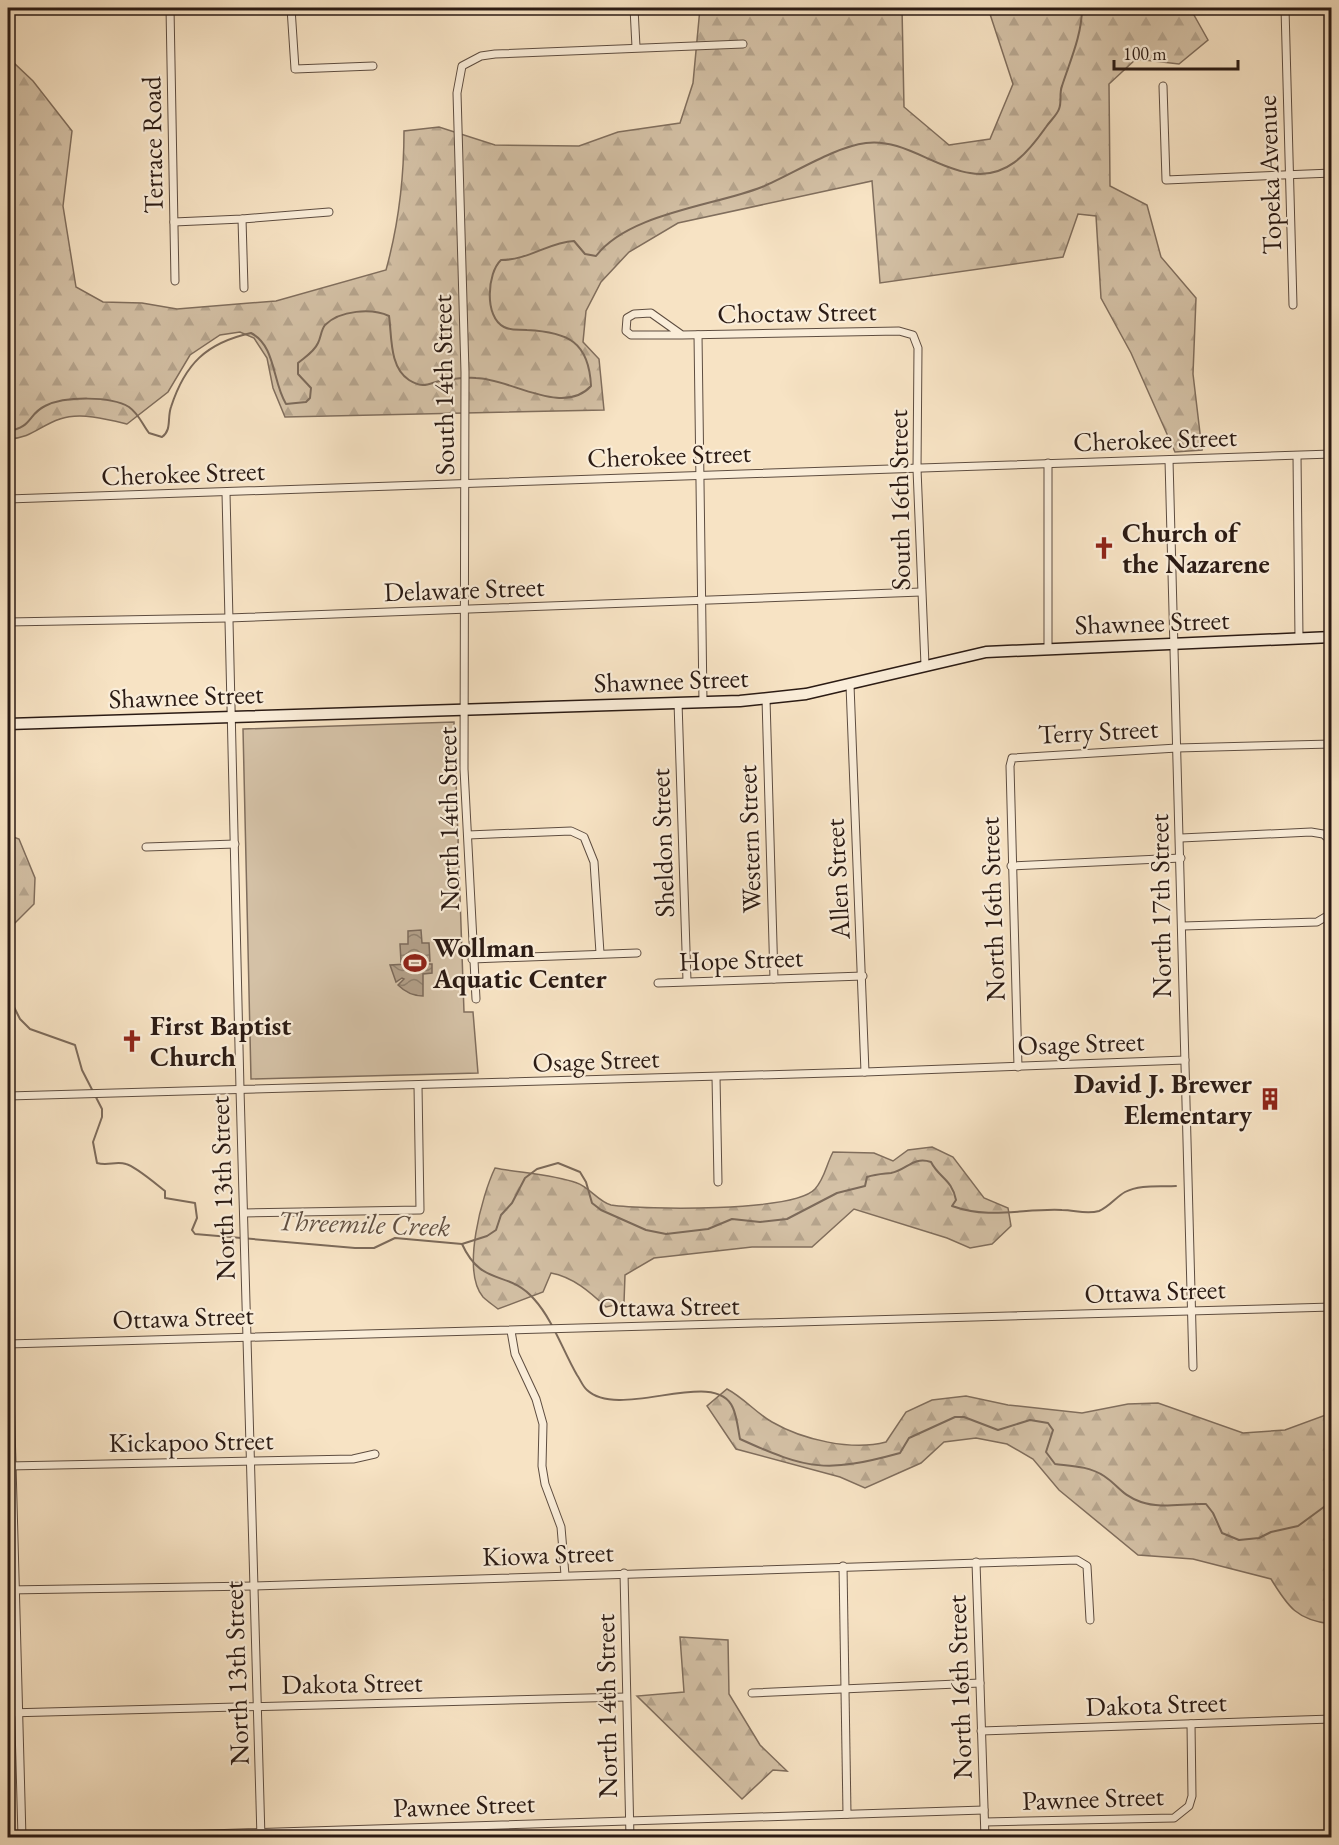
<svg xmlns="http://www.w3.org/2000/svg" width="1339" height="1845" viewBox="0 0 1339 1845" font-family="'EB Garamond',serif">
	<defs>
		<pattern id="forest-firs" width="22" height="20" patternUnits="userSpaceOnUse" patternTransform="scale(1.5)"><rect width="22" height="20" fill="#d4c1a6"/><path d="M5 1l3.5 6h-7zM16 11l3.5 6h-7z" fill="#b6a58e"/></pattern>
		<pattern id="water-waves" width="16" height="10" patternUnits="userSpaceOnUse" patternTransform="scale(1.5)"><rect width="16" height="10" fill="#b29f88"/><path d="M0 5q4-4 8 0t8 0" fill="none" stroke="#91816e"/></pattern>
	</defs>
	<rect width="100%" height="100%" fill="#f7e3c4"/>
	<filter id="stains"><feTurbulence type="fractalNoise" baseFrequency=".00333" numOctaves="4"/><feColorMatrix values="0 0 0 0 .2 0 0 0 0 .09 0 0 0 0 .02 0 0 0 .5 -.17"/></filter>
	<radialGradient id="worn" r=".72"><stop offset=".6" stop-color="#630" stop-opacity="0"/><stop offset="1" stop-color="#630" stop-opacity=".3"/></radialGradient>
	<g fill="url(#forest-firs)" stroke="#806e5d" stroke-width="1.5">
		<path d="M700 8H902L904 107 949 145 990 139 1013 84 988 8H1190L1208 40 1179 64 1136 59 1109 84 1110 186 1147 205 1161 257 1196 298 1193 374 1202 450 1175 452 1131 353 1101 298 1096 216 1078 214 1063 257 880 283 872 181 678 223 629 252 601 282 586 311 583 342 599 359 604 410 285 417 273 388 267 358 254 338 240 332 220 335 190 355 168 392 127 424C107 419 80 412 60 419 39 426 32 438 8 439V42L13 62 33 81 72 131 63 206 76 287 103 302 142 303 177 309 276 301 386 270C399 223 404 179 404 131L439 127 495 145 579 146 618 132 680 123 693 83Z"/>
		<polygon points="8,835 19,839 35,878 34,904 8,930"/>
		<path d="M932 1147 953 1157 984 1198 1008 1208 1011 1226 992 1244 970 1248 947 1238 854 1209 812 1247H752L654 1258 625 1275 624 1303 606 1307C590 1292 573 1277 551 1273L543 1292 498 1309C493 1305 487 1301 483 1297 461 1271 482 1195 495 1168 521 1173 552 1174 577 1183 589 1187 599 1202 611 1205 644 1210 794 1212 815 1189 825 1178 826 1165 833 1152L874 1153 893 1161 908 1150Z"/>
		<path d="M727 1389C744 1398 756 1413 772 1422 803 1440 852 1451 886 1442L906 1412 932 1400 966 1396 1008 1405 1082 1413 1128 1404 1158 1403 1243 1433 1285 1430 1331 1413V1624C1297 1620 1288 1607 1271 1579L1193 1559 1138 1555 1059 1490 1033 1459 1007 1444 976 1438 944 1442 921 1463 865 1488 840 1477 736 1449 707 1406Z"/>
		<polygon points="680,1637 728,1640 729,1694 760,1745 787,1771 773,1770 742,1799 637,1696 684,1692"/>
	</g>
	<polygon fill="#d4c1a6" stroke="#806e5d" stroke-width="1.5" points="454,722 464,1012 473,1012 478,1073 251,1079 243,729"/>
	<path fill="url(#water-waves)" stroke="#7c6a5a" stroke-width="1.5" d="M421 930 422 943H429L430 961H423L422 964H432V973L423 974V996C413 996 405 992 398 985L404 979 402 978 396 982 390 965 408 964V962H401L400 944H408V931Z"/>
	<g fill="none" stroke-linecap="round" stroke-linejoin="round">
		<g stroke="#7c6a5a" stroke-width="2">
			<path d="M8 431C32 428 28 414 45 406 65 396 111 396 129 407 139 414 142 424 149 433L162 437C172 430 167 418 171 407 185 364 206 343 251 333 276 346 272 381 286 404L306 402 310 398 311 388 298 374V363C305 357 314 352 318 343 321 337 321 330 325 325 340 310 372 308 389 316 392 336 389 367 409 380 425 390 430 382 444 380 452 379 468 377 476 378 509 378 563 417 591 386 589 342 568 332 527 330 519 329 512 331 504 327 484 317 487 273 501 260 529 260 549 242 574 241L585 254 596 256C629 213 714 206 762 187 793 174 834 147 866 143 902 138 935 168 970 173 1006 179 1027 154 1046 127 1050 121 1057 115 1059 109 1062 102 1059 93 1062 86 1070 61 1082 35 1082 8"/>
			<path d="M8 995 20 1019 30 1029 75 1045 82 1070 102 1109V1117L93 1142 97 1163C108 1166 116 1161 126 1164 135 1166 156 1184 165 1191V1198L195 1203 197 1218 192 1230 195 1234 355 1248H374L395 1238 462 1244C482 1288 508 1269 534 1299 553 1320 563 1351 577 1375 580 1379 583 1387 587 1390 620 1421 716 1366 733 1408 737 1417 738 1429 740 1439 808 1470 827 1473 900 1453L909 1438 955 1417H964L998 1430 1030 1420 1048 1423 1053 1430 1046 1452 1055 1464C1071 1466 1089 1466 1104 1476 1118 1485 1121 1495 1141 1502 1161 1509 1184 1503 1206 1504L1213 1513 1222 1533 1239 1540 1259 1538 1271 1532 1298 1526 1332 1501"/>
			<path d="M462 1244 487 1236 496 1230 501 1215 512 1203 525 1178 537 1169 558 1163 580 1172 586 1182 592 1203 601 1210 646 1230 666 1234 708 1229 732 1219 760 1222 787 1219 837 1193 865 1186 867 1177C876 1174 882 1174 891 1173 907 1170 913 1156 931 1162 939 1178 952 1179 956 1200L952 1206C991 1220 1024 1208 1062 1210 1075 1210 1086 1215 1099 1211 1109 1207 1116 1197 1125 1192 1140 1184 1160 1187 1176 1186"/>
		</g>
		<g stroke="#5e4d40" stroke-width="9">
			<g id="street">
				<polyline points="170,8 175,281"/>
				<polyline points="291,8 295,69 373,66"/>
				<polyline points="634,8 636,47"/>
				<polyline points="1285,8 1293,305"/>
				<polyline points="1163,86 1166,180 1332,173"/>
				<polyline points="242,219 244,288"/>
				<polyline points="174,222 242,219 329,212"/>
				<polyline points="682,335 631,335 626,331 627,318 634,314 651,313 682,335 899,331 913,335 918,348 917,469 925,665"/>
				<polyline points="698,335 703,702"/>
				<polyline points="1297,456 1299,638"/>
				<polyline points="1169,460 1193,1367"/>
				<polyline points="1048,463 1048,649"/>
				<polyline points="226,493 240,1089 261,1838"/>
				<polyline points="8,499 1332,454"/>
				<polyline points="8,622 228,618 921,592"/>
				<polyline points="850,685 865,1072"/>
				<polyline points="766,699 774,979"/>
				<polyline points="678,702 687,981"/>
				<polyline points="468,835 571,831 584,837 594,862 600,953"/>
				<polyline points="1181,838 1311,832 1323,834 1332,842"/>
				<polyline points="146,847 235,844"/>
				<polyline points="1011,866 1181,858"/>
				<polyline points="1183,926 1317,922 1332,913"/>
				<polyline points="472,959 637,953"/>
				<polyline points="658,983 863,976"/>
				<polyline points="476,999 464,769 465,372 457,93 462,66 481,56 495,54 743,44"/>
				<polyline points="1018,1067 1010,766 1012,758 1177,748 1332,744"/>
				<polyline points="716,1077 718,1182"/>
				<polyline points="8,1096 865,1072 1185,1060"/>
				<polyline points="244,1213 420,1210 418,1086"/>
				<polyline points="8,1315 22,1838"/>
				<polyline points="511,1331 515,1354 536,1399 543,1424 542,1466 545,1484 561,1527 565,1575"/>
				<polyline points="8,1344 1332,1307"/>
				<polyline points="8,1466 353,1459 375,1454"/>
				<polyline points="976,1562 985,1838"/>
				<polyline points="843,1566 847,1814"/>
				<polyline points="624,1573 630,1838"/>
				<polyline points="8,1590 254,1586 1077,1560 1087,1566 1090,1620"/>
				<polyline points="752,1693 980,1683"/>
				<polyline points="8,1713 626,1697"/>
				<polyline points="981,1731 1332,1719"/>
				<polyline points="985,1822 1174,1818 1189,1806 1192,1796 1191,1724"/>
				<polyline points="1319,1835 1332,1834"/>
				<polyline points="81,1838 984,1810"/>
			</g>
		</g>
		<g stroke="#2b1b14" stroke-width="13">
			<polyline id="secondary" points="8,724 740,701 806,694 986,652 1332,637"/>
		</g>
		<use href="#street" stroke="#faedd9" stroke-width="7"/>
		<use href="#secondary" stroke="#faedd9" stroke-width="10"/>
	</g>
	<defs>
		<g id="church-bare" transform="scale(1.8)"><path d="M-1.2-6h2.4v3.5h3.3v2.4h-3.3V6h-2.4V-.1h-3.3v-2.4h3.3Z" fill="#8f2418" stroke="#faedd9" stroke-width="2.5" paint-order="stroke"/></g>
		<g id="stadium-bare" transform="scale(1.8)"><path d="M0-5a6.5 5 0 1 0 0 10a6.5 5 0 1 0 0-10ZM-3.5-1.8h7v3.6h-7Z" fill="#8f2418" stroke="#faedd9" stroke-width="2.5" paint-order="stroke"/></g>
		<g id="building-bare" transform="scale(1.8)"><path d="M-4-6H4V6H1V3H-1V6H-4ZM-2.5-4.3h1.7v1.8h-1.7ZM.8-4.3h1.7v1.8H.8ZM-2.5-1h1.7V.8h-1.7ZM.8-1h1.7V.8H.8Z" fill="#8f2418" stroke="#faedd9" stroke-width="2.5" paint-order="stroke"/></g>
	</defs>
	<g fill-rule="evenodd">
		<use href="#church-bare" x="1104" y="548"/>
		<use href="#stadium-bare" x="415" y="963"/>
		<use href="#church-bare" x="132" y="1041"/>
		<use href="#building-bare" x="1270" y="1099"/>
	</g>
	<g text-anchor="middle" dominant-baseline="central" stroke-width="4.5" stroke-linejoin="round" paint-order="stroke">
		<g font-size="27" fill="#2b1b14" stroke="#faedd9">
			<text transform="translate(152 145) rotate(-91)">Terrace Road</text>
			<text transform="translate(1269 175) rotate(-92)">Topeka Avenue</text>
			<text transform="translate(797 312) rotate(-1)">Choctaw Street</text>
			<text transform="translate(443 385) rotate(-91)">South 14th Street</text>
			<text transform="translate(1155 439) rotate(-2)">Cherokee Street</text>
			<text transform="translate(669 455) rotate(-2)">Cherokee Street</text>
			<text transform="translate(183 473) rotate(-2)">Cherokee Street</text>
			<text transform="translate(899 500) rotate(-91)">South 16th Street</text>
			<text transform="translate(464 589) rotate(-2)">Delaware Street</text>
			<text transform="translate(1152 622) rotate(-2)">Shawnee Street</text>
			<text transform="translate(671 680) rotate(-2)">Shawnee Street</text>
			<text transform="translate(186 696) rotate(-2)">Shawnee Street</text>
			<text transform="translate(1098 731) rotate(-3)">Terry Street</text>
			<text transform="translate(448 819) rotate(-91)">North 14th Street</text>
			<text transform="translate(749 839) rotate(-92)">Western Street</text>
			<text transform="translate(662 843) rotate(-92)">Sheldon Street</text>
			<text transform="translate(837 879) rotate(-93)">Allen Street</text>
			<text transform="translate(1160 906) rotate(-91)">North 17th Street</text>
			<text transform="translate(992 909) rotate(-92)">North 16th Street</text>
			<text transform="translate(741 959) rotate(-2)">Hope Street</text>
			<text transform="translate(1081 1043) rotate(-2)">Osage Street</text>
			<text transform="translate(596 1060) rotate(-2)">Osage Street</text>
			<text transform="translate(222 1188) rotate(-92)">North 13th Street</text>
			<text transform="translate(1155 1291) rotate(-2)">Ottawa Street</text>
			<text transform="translate(669 1306) rotate(-1)">Ottawa Street</text>
			<text transform="translate(183 1317) rotate(-2)">Ottawa Street</text>
			<text transform="translate(191 1441) rotate(-1)">Kickapoo Street</text>
			<text transform="translate(548 1554) rotate(-2)">Kiowa Street</text>
			<text transform="translate(236 1673) rotate(-92)">North 13th Street</text>
			<text transform="translate(352 1683) rotate(-1)">Dakota Street</text>
			<text transform="translate(959 1687) rotate(-92)">North 16th Street</text>
			<text transform="translate(1156 1704) rotate(-2)">Dakota Street</text>
			<text transform="translate(606 1706) rotate(-91)">North 14th Street</text>
			<text transform="translate(1093 1798) rotate(-2)">Pawnee Street</text>
			<text transform="translate(464 1805) rotate(-2)">Pawnee Street</text>
		</g>
		<g font-size="27" font-weight="bold" fill="#2b1b14" stroke="#faedd9" text-anchor="start">
			<text x="1122" y="532">Church of<tspan x="1122" dy="31">the Nazarene</tspan></text>
			<text x="433" y="947">Wollman<tspan x="433" dy="31">Aquatic Center</tspan></text>
			<text x="150" y="1025">First Baptist<tspan x="150" dy="31">Church</tspan></text>
			<text x="1252" y="1083" text-anchor="end">David J. Brewer<tspan x="1252" dy="31">Elementary</tspan></text>
		</g>
		<g font-size="28" font-style="italic" fill="#615042" stroke="#faedd9">
			<text transform="translate(364 1223) rotate(2)">Threemile Creek</text>
		</g>
	</g>
	<rect width="1339" height="1845" fill="none" stroke="#f7e3c4" stroke-width="30"/>
	<rect x="9" y="9" width="1321" height="1827" fill="none" stroke="#2b1b14" stroke-width="3"/>
	<rect x="15" y="15" width="1309" height="1815" fill="none" stroke="#2b1b14" stroke-width="1.5"/>
	<path d="M1114 60v9h124v-9" fill="none" stroke="#2b1b14" stroke-width="3"/>
	<text x="1123" y="60" font-size="18" fill="#2b1b14" stroke="#faedd9" stroke-width="4.5" paint-order="stroke">100 m</text>
	<rect width="100%" height="100%" filter="url(#stains)"/>
	<rect width="100%" height="100%" fill="url(#worn)"/>
</svg>
